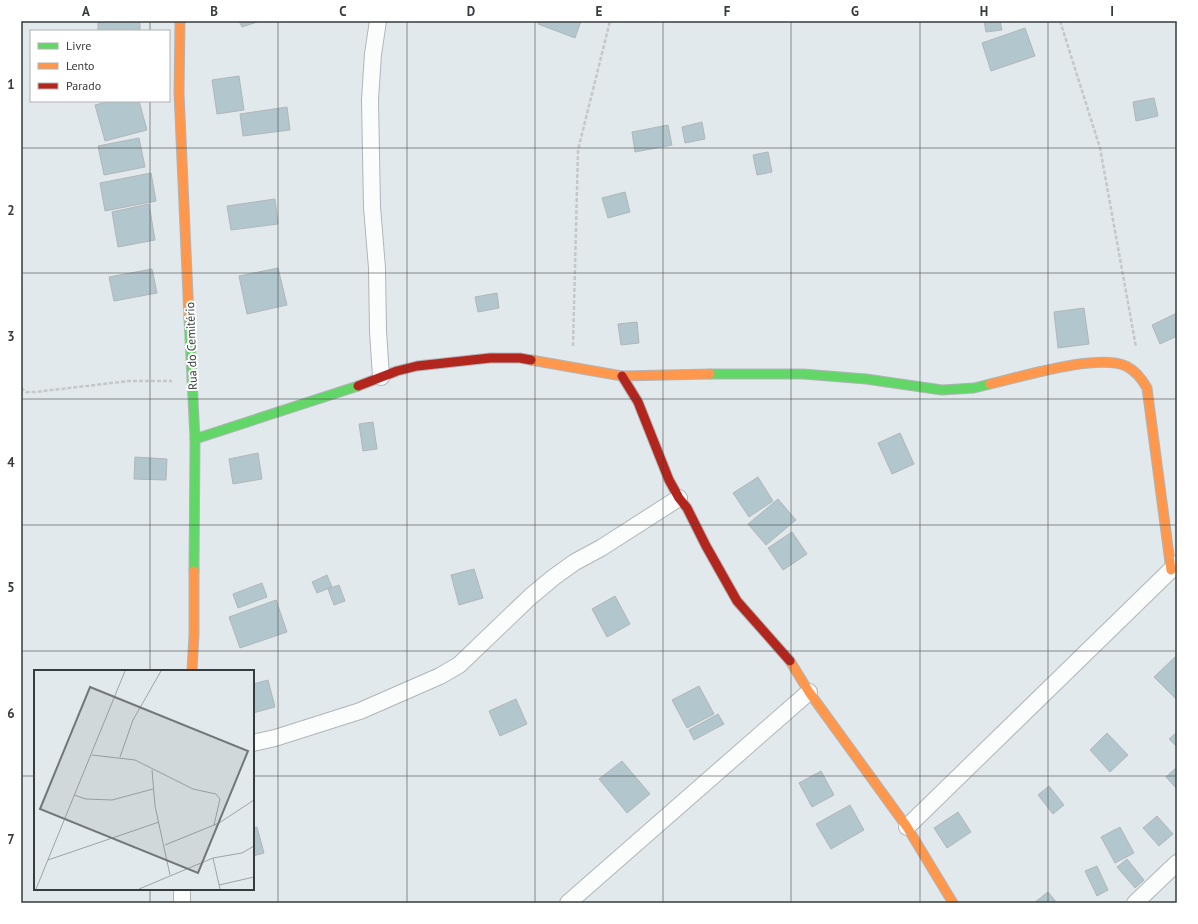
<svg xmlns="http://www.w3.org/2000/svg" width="1198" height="924" viewBox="0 0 1198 924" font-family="'PT Sans',sans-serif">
	<rect width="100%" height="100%" fill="#e2e9ec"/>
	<g fill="#b2c6cd" stroke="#b1b6b8">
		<polygon points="140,21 140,31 98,31 98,22"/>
		<polygon points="239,21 260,21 242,27"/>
		<polygon points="539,21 581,21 575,38 538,24"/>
		<polygon points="984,21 1000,21 1002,30 986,32"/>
		<polygon points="1025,28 1035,56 991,71 982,43"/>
		<polygon points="239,76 244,110 217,114 212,80"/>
		<polygon points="1154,98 1158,116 1136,121 1133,102"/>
		<polygon points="112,101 139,101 147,130 105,141 95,105"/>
		<polygon points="287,107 290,130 243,136 240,114"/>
		<polygon points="702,122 705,139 685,143 682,127"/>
		<polygon points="668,125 672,145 635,152 632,132"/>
		<polygon points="139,138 145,167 104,175 98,146"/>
		<polygon points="768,152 772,172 757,175 753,155"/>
		<polygon points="151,173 156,201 105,211 100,183"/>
		<polygon points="625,192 630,212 608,218 602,198"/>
		<polygon points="275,199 278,224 231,230 227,206"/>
		<polygon points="149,204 155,240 118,247 112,212"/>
		<polygon points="278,268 287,305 247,314 239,276"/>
		<polygon points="152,269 157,293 114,301 109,277"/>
		<polygon points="497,293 499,308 478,312 475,297"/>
		<polygon points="1084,308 1089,344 1058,348 1054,312"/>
		<polygon points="1177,313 1177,336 1160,344 1152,325"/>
		<polygon points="637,322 639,343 621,345 618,324"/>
		<polygon points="373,422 377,449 363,451 359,424"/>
		<polygon points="900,433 914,464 892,474 878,443"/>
		<polygon points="258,453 262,479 233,484 229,459"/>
		<polygon points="135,457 167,459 166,480 134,479"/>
		<polygon points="758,477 773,501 749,517 733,493"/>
		<polygon points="778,499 796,520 766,545 748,524"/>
		<polygon points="792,532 807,554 783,570 768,548"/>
		<polygon points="474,569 483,598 459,605 451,575"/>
		<polygon points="327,575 332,587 317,593 312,582"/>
		<polygon points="262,583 267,597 238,608 233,594"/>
		<polygon points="339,585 345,601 334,605 328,589"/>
		<polygon points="615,596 630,624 607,637 592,609"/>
		<polygon points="276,600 287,632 240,648 229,617"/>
		<polygon points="1175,657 1177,659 1177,700 1154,677"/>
		<polygon points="268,680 275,707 253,713 253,684"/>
		<polygon points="699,686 714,714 687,728 672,700"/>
		<polygon points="516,699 527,724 500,736 489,711"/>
		<polygon points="718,714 724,724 694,740 689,730"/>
		<polygon points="1177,732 1177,747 1169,739"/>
		<polygon points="1107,733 1128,755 1110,772 1090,750"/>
		<polygon points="622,761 650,794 627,813 599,779"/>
		<polygon points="1177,767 1177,789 1166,777"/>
		<polygon points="821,771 834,795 812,807 799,783"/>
		<polygon points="1049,786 1064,805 1053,814 1038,795"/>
		<polygon points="850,805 864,830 831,849 816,824"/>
		<polygon points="958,812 971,832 947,848 934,828"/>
		<polygon points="1157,816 1173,834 1159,846 1143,828"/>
		<polygon points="257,827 264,853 253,856 253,828"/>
		<polygon points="1120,827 1134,853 1115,863 1101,837"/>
		<polygon points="1127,859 1144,880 1135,888 1117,867"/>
		<polygon points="1097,866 1108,890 1097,896 1085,871"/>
		<polygon points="1048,892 1057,903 1034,903"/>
	</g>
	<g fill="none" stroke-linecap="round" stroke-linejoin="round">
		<g stroke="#b0b5b7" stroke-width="18">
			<g id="street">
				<polyline points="378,21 373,54 370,100 372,207 377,268 378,331 381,377"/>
				<polyline points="253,743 275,738 360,711 440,676 459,665 530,597 554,577 575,562 601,548 679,498"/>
				<polyline points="907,827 1177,564"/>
				<polyline points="182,889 182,903"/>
				<polyline points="568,903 809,692"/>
				<polyline points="1135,903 1177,863"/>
			</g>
		</g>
		<g stroke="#b0b5b7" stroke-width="11">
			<g id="fast">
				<polyline points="189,318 195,439 194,571"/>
				<polyline points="710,374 803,374 866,379 942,390 974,388 990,384"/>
				<polyline points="195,439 358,386"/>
			</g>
		</g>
		<g stroke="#b0b5b7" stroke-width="11">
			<g id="slow">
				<polyline points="180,21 179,93 189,318"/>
				<polyline points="531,360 622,376 710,374"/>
				<path d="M990 384C1021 377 1097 353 1126 366 1136 371 1142 379 1147 388L1171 570"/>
				<polyline points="790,661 809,692 907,827 953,903"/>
				<polyline points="192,671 194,635 194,571"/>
			</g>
		</g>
		<g stroke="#b0b5b7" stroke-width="11">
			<g id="jam">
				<polyline points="622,376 638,402 669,480 679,498 687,508 706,546 737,601 790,661"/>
				<polyline points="358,386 397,371 417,366 490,358 520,358 531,360"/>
			</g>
		</g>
		<g stroke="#c5c7c8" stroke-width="2.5" stroke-dasharray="4 2" stroke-linecap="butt">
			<polyline points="1060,21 1100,148 1136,347"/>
			<polyline points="573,346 578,150 610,21"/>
			<polyline points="21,388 26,392 35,392 129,381 172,381"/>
		</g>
		<use href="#street" stroke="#fbfcfc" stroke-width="16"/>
		<use href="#fast" stroke="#63d668" stroke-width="9"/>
		<use href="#slow" stroke="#ff974d" stroke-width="9"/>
		<use href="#jam" stroke="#b3261e" stroke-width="9"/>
	</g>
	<path fill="none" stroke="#363b3d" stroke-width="1" stroke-opacity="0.55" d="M150 21V31M278 21V903M407 21V903M535 21V903M663 21V903M791 21V903M920 21V903M1048 21V903M150 101V671M21 148H1177M21 273H1177M21 399H1177M21 525H1177M21 651H1177M21 776H35M253 776H1177M150 889V903"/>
	<g text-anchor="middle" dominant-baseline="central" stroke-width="4" stroke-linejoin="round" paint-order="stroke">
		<g font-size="12" fill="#363b3d" stroke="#fff">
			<text transform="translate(191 346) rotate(-92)">Rua do Cemitério</text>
		</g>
	</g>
	<g transform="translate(34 670)">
		<rect width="220" height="220" fill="#e2e9ec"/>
		<path fill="none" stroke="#9da3a6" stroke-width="1" d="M58 85 101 90 159 119 182 124 186 129 180 155M86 87 99 50 127 1M118 100 121 136 136 205M40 125 52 129 78 130 119 119M131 175 185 153 220 130M179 188 186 219M14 190 125 152M185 215 220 207M2 219 91 1M105 219 179 188 208 183 220 176"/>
		<path fill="#72787a" fill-opacity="0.15" stroke="#72787a" stroke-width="2" d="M56 17 214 81 164 203 6 139Z"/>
		<rect width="220" height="220" fill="none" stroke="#363b3d" stroke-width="2"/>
	</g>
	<rect width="1198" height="924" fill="none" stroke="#ffffff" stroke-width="44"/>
	<rect x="30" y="30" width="140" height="72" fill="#ffffff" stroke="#afb1b1"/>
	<rect x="38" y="43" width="20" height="6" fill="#63d668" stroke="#afb1b1"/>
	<text x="66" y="50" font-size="12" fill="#363b3d">Livre</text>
	<rect x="38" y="63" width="20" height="6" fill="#ff974d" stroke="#afb1b1"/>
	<text x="66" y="70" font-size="12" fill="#363b3d">Lento</text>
	<rect x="38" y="83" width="20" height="6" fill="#b3261e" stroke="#afb1b1"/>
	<text x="66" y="90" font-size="12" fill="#363b3d">Parado</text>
	<rect x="22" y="22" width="1154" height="880" fill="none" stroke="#363b3d" stroke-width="1.5"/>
	<g font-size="13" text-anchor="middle" font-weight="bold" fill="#363b3d">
		<text x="86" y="16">A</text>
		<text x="214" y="16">B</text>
		<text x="343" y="16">C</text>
		<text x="471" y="16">D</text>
		<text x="599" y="16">E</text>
		<text x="727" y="16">F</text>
		<text x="855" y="16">G</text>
		<text x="984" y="16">H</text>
		<text x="1112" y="16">I</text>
		<text x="11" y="89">1</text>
		<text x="11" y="215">2</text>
		<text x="11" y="341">3</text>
		<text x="11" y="467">4</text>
		<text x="11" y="592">5</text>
		<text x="11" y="718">6</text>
		<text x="11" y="844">7</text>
	</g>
</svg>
